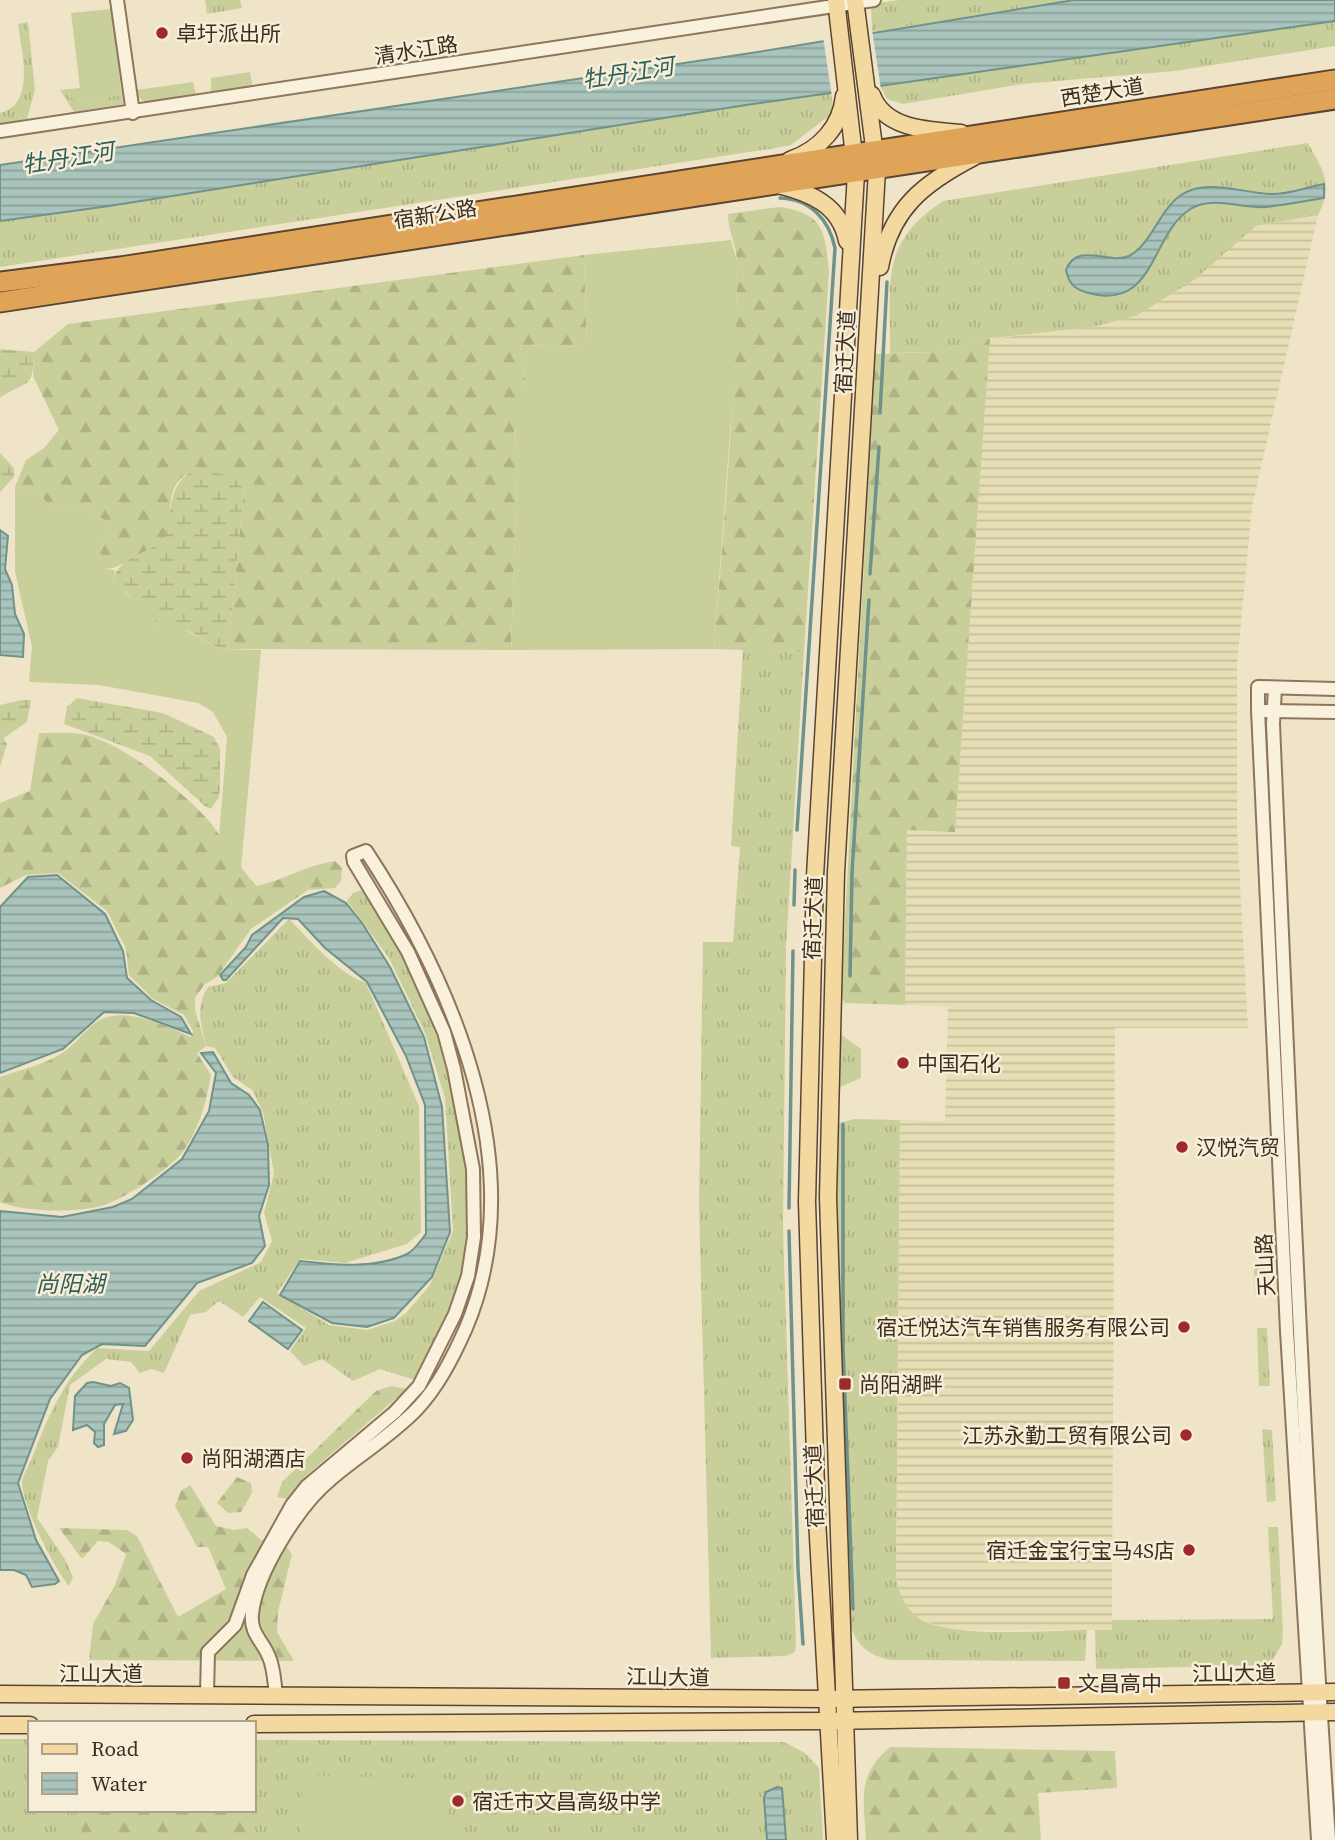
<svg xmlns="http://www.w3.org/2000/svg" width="1335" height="1840" viewBox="0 0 1335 1840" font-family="'Source Serif 4','Noto Sans SC',serif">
	<defs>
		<pattern id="farmland-rules" width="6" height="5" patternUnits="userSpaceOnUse" patternTransform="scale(1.75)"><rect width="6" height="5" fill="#e6deb5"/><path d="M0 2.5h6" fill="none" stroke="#c6bf9b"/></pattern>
		<pattern id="grass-tufts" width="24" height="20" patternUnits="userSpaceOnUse" patternTransform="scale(1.75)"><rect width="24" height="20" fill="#c9cf9b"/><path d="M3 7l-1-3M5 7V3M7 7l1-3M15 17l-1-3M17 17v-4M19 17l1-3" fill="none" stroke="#aeb285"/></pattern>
		<pattern id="forest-firs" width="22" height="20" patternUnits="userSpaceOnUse" patternTransform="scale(1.75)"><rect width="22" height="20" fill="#c9cf9b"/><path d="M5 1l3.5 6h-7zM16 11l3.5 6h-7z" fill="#aeb285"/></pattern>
		<pattern id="wetland-marsh" width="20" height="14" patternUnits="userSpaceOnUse" patternTransform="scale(1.75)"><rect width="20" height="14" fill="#c9cf9b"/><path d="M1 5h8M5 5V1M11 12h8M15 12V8" fill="none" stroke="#aeb285"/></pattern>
		<pattern id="water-rules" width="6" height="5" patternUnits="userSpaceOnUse" patternTransform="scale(1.75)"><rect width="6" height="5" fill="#a9c4bc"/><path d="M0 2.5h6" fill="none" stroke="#8ba098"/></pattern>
	</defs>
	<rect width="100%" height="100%" fill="#f0e4c8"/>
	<polygon fill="url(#farmland-rules)" points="1318,215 1252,507 1237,664 1237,828 1248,1028 1115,1028 1112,1630 947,1630 915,1616 901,1600 896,1579 900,1120 945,1121 948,1007 905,1005 907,829 955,831 990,339 1091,327 1136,316 1256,226"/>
	<g fill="url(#grass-tufts)">
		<polygon points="205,0 240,0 242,8 207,14"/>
		<polygon points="899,0 1074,0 872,32 871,4"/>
		<polygon points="1335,21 1335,46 1175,71 1022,84 903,104 887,99 880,86"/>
		<path d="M28 22 35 90 27 119 0 125V113C37 104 21 50 18 24Z"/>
		<polygon points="60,90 78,101 122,95 123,104 74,112"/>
		<polygon points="831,92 834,112 791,145 776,148 0,267 0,221 109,206"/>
		<path d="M1308 143C1323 170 1334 185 1318 215L1256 226 1194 280 1136 316 1092 327 984 339 938 352 890 353C891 284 878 244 943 201Z"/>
		<polygon points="743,649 804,652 786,947 783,1227 796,1642 795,1652 786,1656 711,1658 699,1205 703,942 733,942 740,847 731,846"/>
		<path d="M362 890 398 942 445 1049 465 1144 469 1229 459 1295 415 1380 380 1369 353 1381 322 1359 304 1366 290 1351 306 1328 260 1297 243 1317 219 1301 206 1312 190 1315 164 1373 151 1369 140 1373 131 1362 106 1359 70 1385 58 1447 48 1461 37 1518 65 1559 73 1577 69 1586C54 1568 23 1507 22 1483 22 1476 29 1465 32 1458 48 1416 64 1379 97 1348L149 1351 199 1291 261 1262 272 1241 264 1213 274 1173 263 1112 252 1090 233 1077 215 1048 206 1046C201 1024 195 1007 208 987L226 983 289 919C311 941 336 972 366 983L419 1106 421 1232 407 1244 345 1263 300 1259 277 1293 329 1325 367 1330 395 1321 406 1313 430 1285 453 1231 445 1098 425 1033 389 958 347 901 353 893Z"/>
		<polygon points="840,1034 861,1049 861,1078 837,1088 837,1035"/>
		<path d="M854 1119 900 1120 896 1579C899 1593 904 1606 916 1616 945 1640 1047 1630 1087 1630L1085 1661 891 1660C866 1655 857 1645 849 1622L836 1310V1124Z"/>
		<polygon points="1264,1266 1264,1295 1255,1295 1254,1267"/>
		<polygon points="1257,1328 1267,1328 1270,1386 1259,1386"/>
		<polygon points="1262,1429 1272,1430 1276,1501 1267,1502"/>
		<polygon points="1268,1527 1278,1527 1283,1632 1282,1644 1270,1665 1096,1669 1095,1630 1112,1630 1112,1620 1273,1619"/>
		<polygon points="0,1739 30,1739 30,1810 254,1810 254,1740 784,1742 805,1753 819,1768 823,1840 0,1840"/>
	</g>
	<g fill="url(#forest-firs)">
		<path d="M779 207C824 213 825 231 829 272L804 652 714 649C724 522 736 394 737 266 738 248 728 232 728 214Z"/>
		<path d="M584 255 587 347 520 345 526 387 514 432 518 448 511 650 228 649 244 489C218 478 180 454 171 499 168 514 172 528 163 541 158 548 144 554 136 557 122 563 116 570 101 569L100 551 112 524 88 511 48 504 36 491 15 487 26 460 44 448 59 430 33 376 34 352 68 324Z"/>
		<polygon points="984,339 990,339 955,832 907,830 905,1005 845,1003 841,996 875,354 938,352"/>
		<path d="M39 733C53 733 68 732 82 734 120 741 184 792 209 821 226 842 237 866 257 886 284 880 307 865 335 861L342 868 341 881 335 888 308 890 251 929 217 977 204 985 195 998V1010L206 1046 197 1053 211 1075C206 1103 199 1131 181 1154 168 1170 121 1201 101 1206 76 1213 23 1212 0 1202V1077C22 1069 46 1065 65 1051 77 1042 86 1029 98 1021 124 1005 166 1026 191 1037L193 1031 184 1015 153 999 129 975 126 949 107 911 58 873 26 875 0 888V803L30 791Z"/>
		<polygon points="391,1386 407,1389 308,1474 287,1499 277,1497 282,1482 376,1391"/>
		<polygon points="237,1477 251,1483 252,1493 241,1512 228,1513 217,1503"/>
		<polygon points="190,1485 216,1526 234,1530 247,1528 261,1540 281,1540 292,1554 278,1612 277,1632 294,1661 89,1660 93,1624 115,1585 126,1554 109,1542 98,1541 82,1559 59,1528 127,1530 137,1536 178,1617 226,1589 208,1547 197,1547 175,1506 181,1491"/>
		<path d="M890 1747 1115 1751 1117 1788 1038 1793 1041 1840H866C864 1799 856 1776 890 1747Z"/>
		<polygon points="254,1760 256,1760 253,1840 18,1840 81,1837 83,1810 254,1810"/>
	</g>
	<g fill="url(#wetland-marsh)">
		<path d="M0 349 34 352C33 392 27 379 0 398Z"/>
		<polygon points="0,453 14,468 14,477 0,492"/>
		<path d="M193 471C213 474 233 470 244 489L228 649H220L189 631 156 625C147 604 127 597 113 580 117 560 146 552 163 542 173 517 166 484 193 471Z"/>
		<polygon points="77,698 163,713 214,737 220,749 220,785 219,797 211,809 206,807 150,756 64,724 67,707"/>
		<polygon points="22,700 31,700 27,722 4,738 7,744 0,767 0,705"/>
	</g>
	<g fill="#c9cf9b">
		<polygon points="111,9 122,95 78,101 60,90 80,88 71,13"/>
		<polygon points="250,72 253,88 211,95 211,78"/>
		<polygon points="193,82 196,95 193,97 147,104 137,96 136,90"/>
		<path d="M731 240 737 261 736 353 714 649 511 650 518 448C512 424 512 408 526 387L520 345 587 347 584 255Z"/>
		<polygon points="15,487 36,491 48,504 88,511 112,524 100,551 102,569 115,570 113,580 129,596 142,598 156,625 167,627 175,624 220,649 261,650 241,868 219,837 227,737 213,712 198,703 99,685 29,682 32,647 15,572"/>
		<polygon points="303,1775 450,1779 448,1840 301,1840"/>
	</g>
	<g fill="url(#water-rules)" stroke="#6f938a" stroke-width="2">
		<polygon points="1074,0 1335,0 1335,21 746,105 109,206 0,221 0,165 758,52"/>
		<path d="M1324 184V198C1305 201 1285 205 1266 207 1242 209 1215 196 1192 208 1149 233 1157 314 1085 292 1073 288 1069 283 1066 270 1077 241 1108 265 1129 256 1152 244 1159 210 1181 195 1206 178 1242 193 1270 194 1288 195 1307 187 1324 184Z"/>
		<polygon points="0,530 8,536 5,569 12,585 15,614 24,634 23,657 0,655"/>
		<polygon points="57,875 105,914 123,951 127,978 151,1000 181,1017 191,1034 134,1013 104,1012 63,1049 0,1073 0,907 28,877"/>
		<path d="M324 891 346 903 362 923 390 967 424 1037 442 1107 450 1232 432 1277 394 1318 367 1327 332 1323 280 1295 300 1261C333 1265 376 1269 407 1254 414 1251 421 1240 426 1234L425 1105 406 1056 367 982 325 948 298 919 283 918 226 980H223L220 975 246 947 252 935 304 897Z"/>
		<polygon points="213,1052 231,1083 249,1095 260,1110 268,1145 269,1185 259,1216 265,1246 252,1263 197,1283 145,1346 102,1344 82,1355 50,1399 18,1483 36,1540 59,1581 55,1584 32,1587 26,1575 14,1570 0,1570 0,1211 62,1217 113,1207 132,1199 182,1159 209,1111 216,1073 201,1053"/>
		<polygon points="263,1302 302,1330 288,1349 249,1321"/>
		<polygon points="93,1382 111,1386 120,1383 129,1388 133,1420 126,1431 114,1434 123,1404 115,1405 104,1424 104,1445 98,1447 94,1443 95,1432 87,1425 73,1430 75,1396 87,1383"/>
		<polygon points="777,1787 782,1788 786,1840 767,1840 764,1798 766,1792"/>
	</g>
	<polygon fill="#f0e4c8" points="872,29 881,90 832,97 823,37"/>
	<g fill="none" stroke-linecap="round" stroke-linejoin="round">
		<g stroke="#6f938a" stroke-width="3.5">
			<path d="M780 198C810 199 829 219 835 248L797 830"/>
			<polyline points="880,413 887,282"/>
			<polyline points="870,574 879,447"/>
			<polyline points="794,905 795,870"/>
			<polyline points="850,976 852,873 869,600"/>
			<polyline points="843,1124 843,1348 853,1609"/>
			<polyline points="789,1208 793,951"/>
			<polyline points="789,1231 798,1569 803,1644"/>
		</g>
		<g stroke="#8d765c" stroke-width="16">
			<g id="minor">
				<polyline points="117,0 133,113"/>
				<polyline points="0,131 874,0"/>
				<path d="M1275 688 1273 724C1289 1096 1304 1468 1329 1840"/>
				<polyline points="1265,711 1335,712"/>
				<path d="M207 1694 208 1652 235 1625 253 1575 292 1505 307 1486 395 1412 419 1386 455 1314 468 1276 474 1237 473 1169 454 1069 444 1032 408 952 354 862 353 856 366 851C454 985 533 1169 466 1328 453 1357 438 1387 417 1409 391 1436 359 1455 331 1479 299 1505 256 1573 252 1614 250 1634 263 1641 269 1657 274 1668 274 1682 276 1693"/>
				<polyline points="1318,1840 1287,1331 1258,710 1258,687 1335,689"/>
			</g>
		</g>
		<g stroke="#5b4430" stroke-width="19">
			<g id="major">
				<path d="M872 95C885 130 929 130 961 133"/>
				<path d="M790 160C819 150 841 127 844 96"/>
				<path d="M778 185C811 193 840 205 847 241"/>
				<path d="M880 267C891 208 924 183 974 157"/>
				<polyline points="0,1694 826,1699 1335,1692"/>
				<polyline points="254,1724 828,1721 1335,1712"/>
				<polyline points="0,1725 30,1725"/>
				<polyline points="835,1840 817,1519 807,1202 815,876 856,173 836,0"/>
				<polyline points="849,1840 828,1197 836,872 877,170 855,0"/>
			</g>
		</g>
		<g stroke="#5b4430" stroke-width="23">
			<g id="highway">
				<polyline points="0,282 120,267 1335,80"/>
				<polyline points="0,302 1335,99"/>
			</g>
		</g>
		<use href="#minor" stroke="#faf1dc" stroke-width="12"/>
		<use href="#major" stroke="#f3d9a0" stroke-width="16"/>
		<use href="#highway" stroke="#e0a458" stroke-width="19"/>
	</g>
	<g fill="#9e2a2b" stroke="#f7eed8" stroke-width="2.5">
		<circle cx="162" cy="33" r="7"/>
		<circle cx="903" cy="1063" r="7"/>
		<circle cx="1182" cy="1147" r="7"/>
		<circle cx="1184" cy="1327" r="7"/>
		<rect x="838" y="1377" width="14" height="14" rx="3.5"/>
		<circle cx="1186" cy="1435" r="7"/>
		<circle cx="187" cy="1458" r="7"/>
		<circle cx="1189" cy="1550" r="7"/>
		<rect x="1057" y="1676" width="14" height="14" rx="3.5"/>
		<circle cx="458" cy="1801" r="7"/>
	</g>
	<g text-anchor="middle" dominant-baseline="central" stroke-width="5" stroke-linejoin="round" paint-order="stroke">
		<g font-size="21" fill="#3d2e20" stroke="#f7eed8" text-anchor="start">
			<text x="176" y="33">卓圩派出所</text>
			<text x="917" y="1063">中国石化</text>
			<text x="1196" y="1147">汉悦汽贸</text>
			<text x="1170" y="1327" text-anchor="end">宿迁悦达汽车销售服务有限公司</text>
			<text x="859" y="1384">尚阳湖畔</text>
			<text x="1172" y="1435" text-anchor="end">江苏永勤工贸有限公司</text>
			<text x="201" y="1458">尚阳湖酒店</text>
			<text x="1175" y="1550" text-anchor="end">宿迁金宝行宝马4S店</text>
			<text x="1078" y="1683">文昌高中</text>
			<text x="472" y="1801">宿迁市文昌高级中学</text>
		</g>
		<g font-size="21" fill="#3d2e20" stroke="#f7eed8">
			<text transform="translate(416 50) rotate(-9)">清水江路</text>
			<text transform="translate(1102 92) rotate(-9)">西楚大道</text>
			<text transform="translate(435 214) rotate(-9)">宿新公路</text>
			<text transform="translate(845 352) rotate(-87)">宿迁大道</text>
			<text transform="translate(813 918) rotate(-88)">宿迁大道</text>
			<text transform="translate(1265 1265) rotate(-93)">天山路</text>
			<text transform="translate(814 1486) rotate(-92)">宿迁大道</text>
			<text x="101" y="1673">江山大道</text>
			<text transform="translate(1234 1673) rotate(-1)">江山大道</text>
			<text transform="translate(668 1677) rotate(1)">江山大道</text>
		</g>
		<g font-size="23" font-style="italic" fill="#2f5d5a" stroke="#f7eed8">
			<text transform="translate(628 73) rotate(-9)">牡丹江河</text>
			<text transform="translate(68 158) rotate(-9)">牡丹江河</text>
			<text x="70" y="1284">尚阳湖</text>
		</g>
	</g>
	<rect x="28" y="1721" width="228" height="91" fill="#f7eed8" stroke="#ada18e" stroke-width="2"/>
	<rect x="42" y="1744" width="35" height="10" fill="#f3d9a0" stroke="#ada18e" stroke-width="2"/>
	<text x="91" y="1756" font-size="21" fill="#3d2e20">Road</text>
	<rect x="42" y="1773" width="35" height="21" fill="url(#water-rules)" stroke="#ada18e" stroke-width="2"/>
	<text x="91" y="1791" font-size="21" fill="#3d2e20">Water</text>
</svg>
